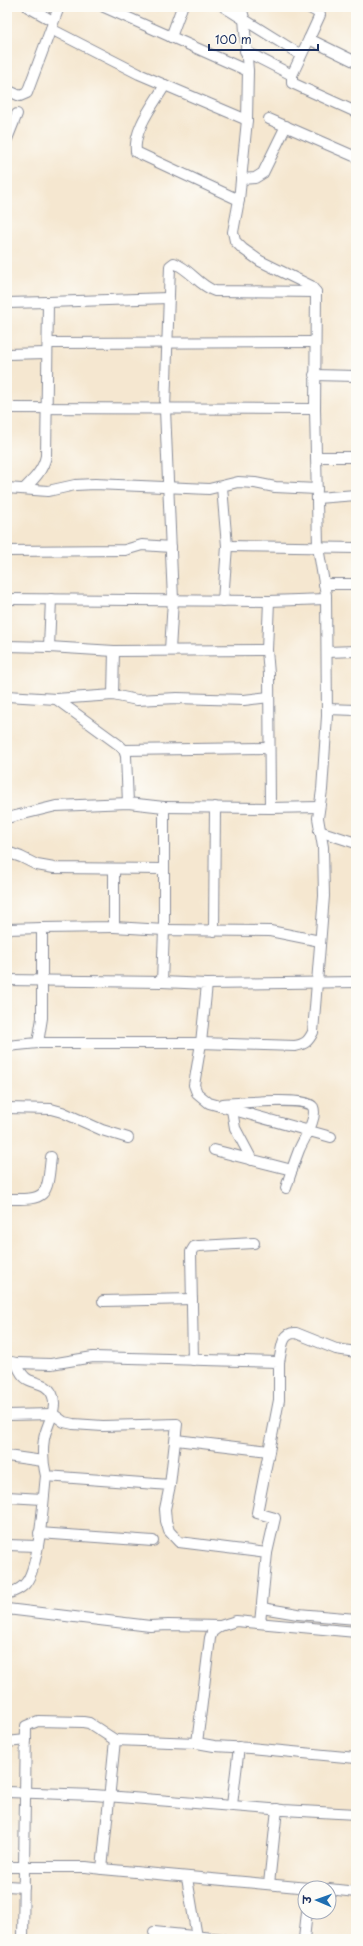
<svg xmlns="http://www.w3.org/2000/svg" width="363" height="1946" viewBox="0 0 363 1946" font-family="'Playpen Sans','Playpen Sans Deva',sans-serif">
	<rect width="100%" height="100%" fill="#fdfcf7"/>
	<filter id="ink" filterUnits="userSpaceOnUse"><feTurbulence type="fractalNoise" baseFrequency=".025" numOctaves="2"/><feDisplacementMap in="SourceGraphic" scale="8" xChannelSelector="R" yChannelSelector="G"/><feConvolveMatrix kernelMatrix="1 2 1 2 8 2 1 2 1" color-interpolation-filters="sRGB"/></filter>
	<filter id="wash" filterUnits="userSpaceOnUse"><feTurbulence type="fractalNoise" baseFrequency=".012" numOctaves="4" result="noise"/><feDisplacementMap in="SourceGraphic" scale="16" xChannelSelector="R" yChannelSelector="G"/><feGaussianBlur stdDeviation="0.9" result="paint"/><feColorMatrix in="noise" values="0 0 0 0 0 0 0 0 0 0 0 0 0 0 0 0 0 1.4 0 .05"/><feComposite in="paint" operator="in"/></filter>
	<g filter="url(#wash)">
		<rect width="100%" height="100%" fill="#f5e7d0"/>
	</g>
	<g filter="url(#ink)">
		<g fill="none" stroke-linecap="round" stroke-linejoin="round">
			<g stroke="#888b97" stroke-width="12">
				<g id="minor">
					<polyline points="28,7 53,21"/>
					<polyline points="104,7 248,71"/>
					<polyline points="224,7 301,55"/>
					<polyline points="308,7 319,13 320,15 309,39 356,62"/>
					<polyline points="51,29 139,74 247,120"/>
					<polyline points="171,37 182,7"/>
					<polyline points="309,39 292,75 292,83 356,112"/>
					<polyline points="245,51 292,75"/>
					<path d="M165 85C154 104 133 129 136 152L239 200"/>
					<polyline points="7,90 20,96 27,93 59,7"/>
					<polyline points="269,119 356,157"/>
					<polyline points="7,139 17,114"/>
					<polyline points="241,179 255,178 263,173 286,126"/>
					<polyline points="7,303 48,302"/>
					<polyline points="48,343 315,342"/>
					<polyline points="7,354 47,353"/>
					<polyline points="314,375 356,376"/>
					<polyline points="7,408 315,409 316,292 311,286 260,261 243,249 235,241 233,232 239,200 247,120 248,71 244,18 241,7"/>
					<path d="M315 409 318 547 326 595 327 716 322 790 318 818 323 847 324 896 313 1032C308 1042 305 1044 295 1046L201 1043 194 1085 197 1093 209 1103 331 1137"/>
					<polyline points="316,457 356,457"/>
					<polyline points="222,487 227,546 223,601"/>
					<polyline points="7,488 48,491 75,485 95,484 209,489 238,482 255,483 275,487 317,489"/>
					<path d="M25 488C35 478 43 470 46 456L48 302 168 298"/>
					<polyline points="317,498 356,495"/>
					<polyline points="227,546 356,548"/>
					<polyline points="7,551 125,550 142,545 171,547"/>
					<polyline points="324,584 356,584"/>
					<polyline points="7,599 269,601 267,650 269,674 270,808 164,807"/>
					<polyline points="269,601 326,599"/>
					<polyline points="7,646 49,647 114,651 267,650"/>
					<polyline points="49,647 51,599"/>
					<path d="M170 650 173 600 165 409 170 266 174 263C190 269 199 286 215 291L316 292"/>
					<polyline points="327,652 356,651"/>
					<polyline points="113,695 114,651"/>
					<polyline points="7,696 56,699 119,745 124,750 126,756 128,803"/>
					<polyline points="56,699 113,695 137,700 177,698 244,700 269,697"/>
					<polyline points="327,709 356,710"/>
					<polyline points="124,750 269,748"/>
					<polyline points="270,808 319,807"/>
					<polyline points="7,818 56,806 128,803 164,807 164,869 54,868 37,865 21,857 7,852"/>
					<polyline points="319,831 356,843"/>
					<polyline points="114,927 164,930 164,869"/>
					<polyline points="7,929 42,928"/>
					<polyline points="214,931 215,807"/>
					<polyline points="7,980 162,982 164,930 270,931 320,941"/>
					<polyline points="207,984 356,982"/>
					<polyline points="38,1043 201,1043 207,984 162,982"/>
					<polyline points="7,1046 38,1043 42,1018 42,928 114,927 114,869"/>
					<path d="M223 1104C237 1103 307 1096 313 1107 318 1118 303 1140 299 1150 294 1163 290 1175 286 1188"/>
					<polyline points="7,1108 51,1109 62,1112 102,1130 128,1138"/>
					<polyline points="232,1110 235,1128 252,1160"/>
					<polyline points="214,1150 292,1170"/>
					<path d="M7 1199C48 1200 47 1196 51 1157"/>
					<polyline points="103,1301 192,1299"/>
					<polyline points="193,1360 191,1252 194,1247 199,1246 254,1243"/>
					<path d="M7 1361 16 1363C19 1369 22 1377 29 1380 38 1384 47 1384 52 1394 59 1408 46 1425 44 1439 42 1451 43 1463 46 1476L170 1485 165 1509 166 1521 169 1531 179 1542 267 1553 260 1623"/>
					<path d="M279 1362C282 1350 281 1332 296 1333L336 1349 356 1352"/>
					<polyline points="16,1363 51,1364 93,1357 279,1362 279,1400 257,1513 275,1518 267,1553"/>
					<polyline points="7,1415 53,1414 64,1422 73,1424 103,1426 177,1424 170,1485"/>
					<polyline points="176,1440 269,1451"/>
					<polyline points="7,1456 43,1461"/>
					<polyline points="7,1497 43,1499"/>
					<polyline points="39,1533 153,1541"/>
					<polyline points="7,1545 37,1546"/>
					<path d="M7 1594C13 1592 19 1590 24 1585 40 1570 43 1499 46 1476"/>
					<polyline points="262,1608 298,1614 356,1619"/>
					<polyline points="7,1609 150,1626 168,1625 220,1626"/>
					<polyline points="7,1742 26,1740"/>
					<polyline points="197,1743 210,1638 212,1632 220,1626 236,1621 356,1632"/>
					<polyline points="7,1792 94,1795 283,1810 356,1814"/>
					<polyline points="232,1805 239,1747"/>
					<polyline points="7,1867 86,1867 102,1869"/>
					<polyline points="187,1878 197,1937"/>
					<polyline points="269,1884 277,1809"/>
					<polyline points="7,1886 24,1887"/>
					<polyline points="309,1888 102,1869 115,1740 197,1743 214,1746 250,1748 356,1758"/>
					<polyline points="329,1889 356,1892"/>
					<polyline points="154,1932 222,1939"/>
					<polyline points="23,1939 26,1726 38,1721 83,1722 89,1723 115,1740"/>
					<polyline points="304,1939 307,1912"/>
				</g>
			</g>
			<use href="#minor" stroke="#fff" stroke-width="10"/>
		</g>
	</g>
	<rect width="363" height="1946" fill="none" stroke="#fdfcf7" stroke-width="24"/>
	<g transform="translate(317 1900) rotate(272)"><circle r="19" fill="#fdfcf7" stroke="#a3aaba"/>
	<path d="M0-3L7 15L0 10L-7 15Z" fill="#1f6fb2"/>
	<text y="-6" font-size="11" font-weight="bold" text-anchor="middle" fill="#1b2f5e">उ</text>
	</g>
	<path d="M209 44v6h109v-6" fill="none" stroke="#1b2f5e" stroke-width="2"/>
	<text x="215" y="44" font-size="12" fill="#1b2f5e" stroke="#fdfcf7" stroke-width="3" paint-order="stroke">100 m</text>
</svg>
